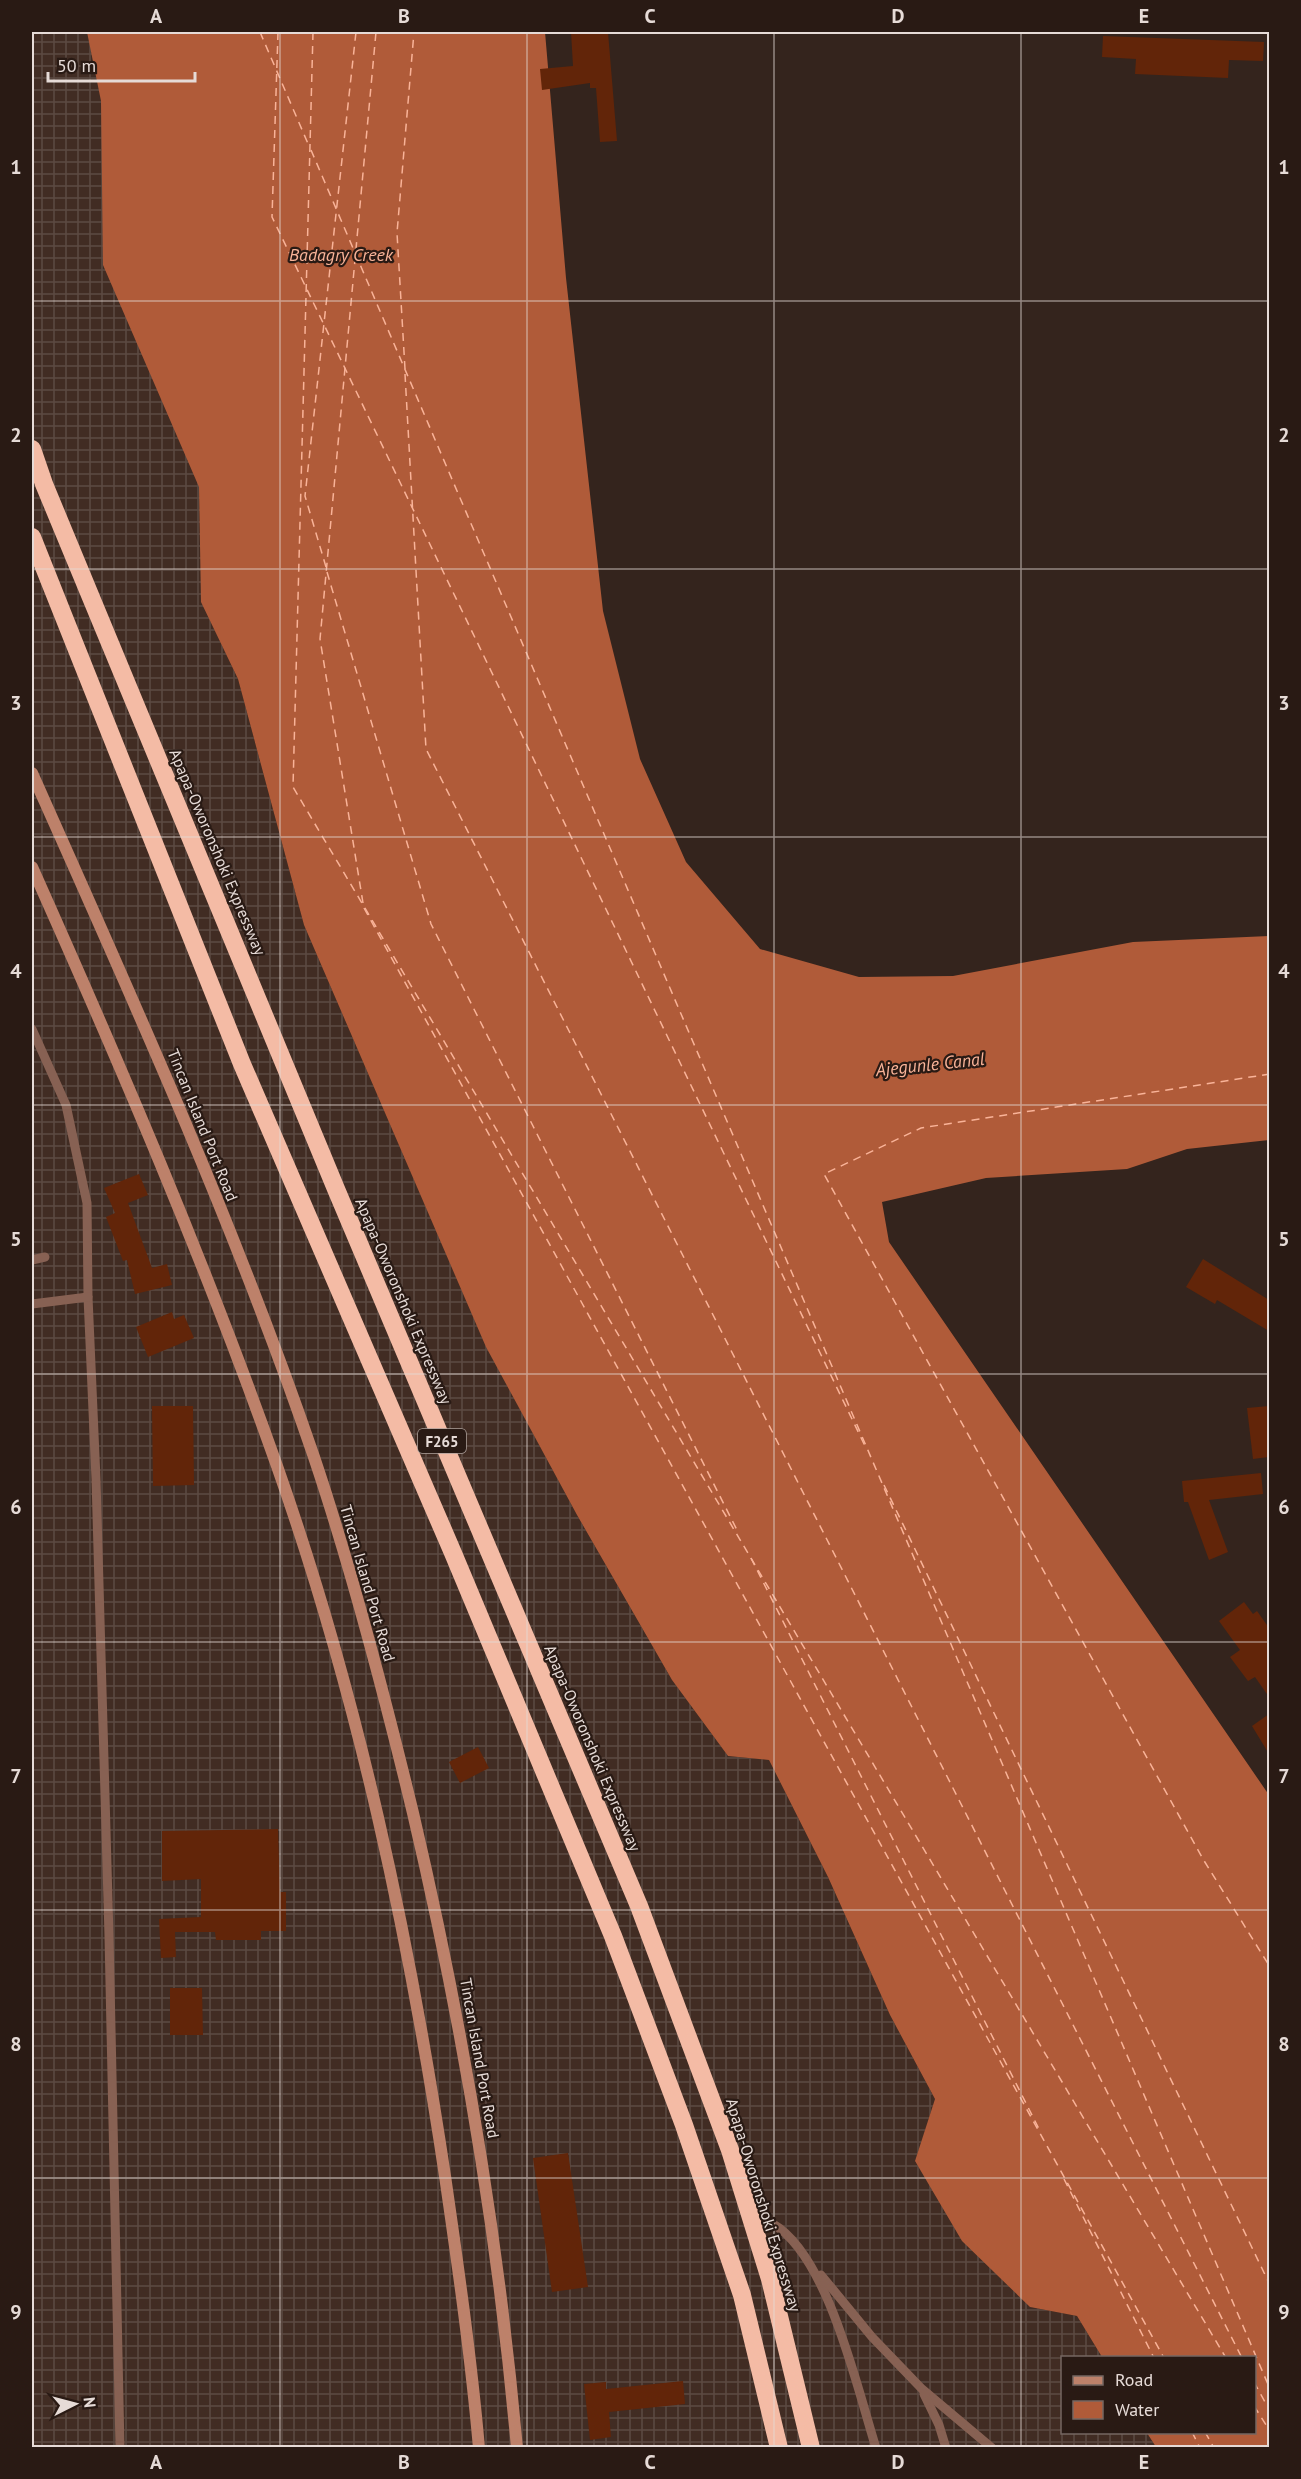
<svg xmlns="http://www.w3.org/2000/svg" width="1301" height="2479" viewBox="0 0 1301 2479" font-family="'PT Sans',sans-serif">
	<defs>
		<pattern id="industrial-grid" width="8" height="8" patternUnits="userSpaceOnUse" patternTransform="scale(1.5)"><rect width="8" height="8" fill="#412c23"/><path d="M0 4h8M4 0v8" fill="none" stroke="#5c4a42"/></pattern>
	</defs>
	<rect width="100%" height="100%" fill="#34241d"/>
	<polygon fill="url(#industrial-grid)" points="32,32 137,32 233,545 208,616 238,679 304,925 486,1346 577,1515 672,1680 728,1756 769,1760 828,1877 890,2015 935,2099 915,2162 1030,2307 1077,2316 1102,2357 1062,2358 1062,2432 1147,2433 1156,2447 32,2448"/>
	<polygon fill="#b05b39" points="87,32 545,32 566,278 603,611 640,759 686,862 760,949 859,977 953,976 1133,942 1269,936 1269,1140 1187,1149 1127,1169 986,1178 882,1202 889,1242 1269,1795 1269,2447 1156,2447 1147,2433 1254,2432 1254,2358 1102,2357 1077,2316 1030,2307 962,2241 915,2161 935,2099 890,2015 828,1877 769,1760 728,1756 672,1680 577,1515 486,1347 304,925 238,679 201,602 199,487 103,265 101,101"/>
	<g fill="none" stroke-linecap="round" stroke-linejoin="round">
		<g stroke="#f9b398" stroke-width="1.5" stroke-dasharray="8 6" stroke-linecap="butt">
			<polyline points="260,32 309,146"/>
			<polyline points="278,32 272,217 865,1446"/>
			<polyline points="313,32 293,787 1226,2358"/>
			<polyline points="311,150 1270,2389"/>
			<polyline points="405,369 397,233 414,32"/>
			<polyline points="405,374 426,749 1242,2358"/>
			<polyline points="326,567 305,496 356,32"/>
			<polyline points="327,572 431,924 738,1532"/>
			<polyline points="363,903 320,639 376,32"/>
			<polyline points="364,908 1164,2358"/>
			<polyline points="1270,1074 921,1128 824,1174 1203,1859 1270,1967"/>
			<polyline points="884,1485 1270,2285"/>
			<polyline points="751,1558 1039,2129"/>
			<polyline points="1064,2179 1154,2358"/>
			<polyline points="1254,2382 1270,2411"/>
			<polyline points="1254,2406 1270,2431"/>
			<polyline points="1192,2432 1200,2448"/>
			<polyline points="1205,2432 1214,2448"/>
		</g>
	</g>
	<g fill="#622509">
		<polygon points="571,32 608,32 617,141 600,142 596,88 590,88 590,83 542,90 540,69 573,66"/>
		<polygon points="1103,36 1264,42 1263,61 1229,60 1228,78 1135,74 1136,59 1102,57"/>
		<polygon points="139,1174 148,1195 128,1203 152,1268 167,1264 172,1285 135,1294 127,1260 123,1261 106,1217 115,1213 104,1188"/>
		<polygon points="1203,1259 1269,1300 1269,1331 1217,1300 1215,1304 1186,1287"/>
		<polygon points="172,1312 174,1319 184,1315 194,1338 148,1357 136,1327"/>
		<polygon points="152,1406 193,1406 194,1485 153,1486"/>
		<polygon points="1269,1406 1269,1457 1253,1459 1247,1408"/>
		<polygon points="1261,1473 1263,1494 1209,1500 1228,1552 1209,1560 1188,1502 1184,1502 1182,1481"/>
		<polygon points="1244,1602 1253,1614 1257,1611 1269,1628 1269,1697 1255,1677 1248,1681 1230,1657 1240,1650 1219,1621"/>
		<polygon points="1269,1714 1269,1754 1252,1726"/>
		<polygon points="478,1747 489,1768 460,1783 449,1762"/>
		<polygon points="278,1829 280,1892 286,1892 286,1931 261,1931 261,1940 216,1940 215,1932 175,1932 176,1957 161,1958 159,1919 201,1917 201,1879 162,1881 162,1831"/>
		<polygon points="170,1988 202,1988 203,2035 170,2035"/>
		<polygon points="568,2153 588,2287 552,2292 533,2158"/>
		<polygon points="683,2381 685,2404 609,2412 611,2437 590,2440 584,2384 606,2382 606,2389"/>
	</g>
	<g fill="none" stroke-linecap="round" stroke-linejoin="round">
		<g stroke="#876153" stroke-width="9">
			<polyline points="32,1029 66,1105 87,1203 88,1297 96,1479 109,1936 120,2448"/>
			<polyline points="32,1260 45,1257"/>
			<polyline points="32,1304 88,1297"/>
			<path d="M751 2217C758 2219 767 2221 773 2224 828 2256 857 2388 876 2448"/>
			<polyline points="821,2275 872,2337 922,2389 992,2448"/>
			<polyline points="924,2394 939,2425 946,2448"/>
		</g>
		<g stroke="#bd816a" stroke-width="12">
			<path d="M32 773C132 997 234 1223 314 1457 353 1573 384 1693 413 1813 462 2022 498 2234 517 2448"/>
			<path d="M32 867C120 1064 205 1262 277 1466 358 1696 409 1935 445 2176 458 2266 471 2357 479 2448"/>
		</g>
		<g stroke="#f4bba5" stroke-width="18">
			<polyline points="32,449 44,484 336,1189 639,1906 730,2150 770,2279 811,2448"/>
			<polyline points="32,537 242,1064 453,1553 613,1936 684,2125 742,2295 779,2448"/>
		</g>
	</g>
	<path fill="none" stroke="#e6dbd7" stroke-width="1.5" stroke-opacity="0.55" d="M280 32V2448M527 32V2448M774 32V2448M1021 32V2448M32 301H1270M32 569H1270M32 837H1270M32 1105H1270M32 1374H1270M32 1642H1270M32 1910H1270M32 2178H1270"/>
	<g text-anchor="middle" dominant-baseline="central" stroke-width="4.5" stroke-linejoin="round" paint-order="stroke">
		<rect fill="#291a14" stroke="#ada19c" stroke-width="1.5" x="418" y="1429" width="48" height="24" rx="4.5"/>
		<g font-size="15" font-weight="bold" fill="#e6dbd7">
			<text x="442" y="1441">F265</text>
		</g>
		<g font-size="16" fill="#e6dbd7" stroke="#291a14">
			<text transform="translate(218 852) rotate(67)">Apapa-Oworonshoki Expressway</text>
			<text transform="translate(203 1125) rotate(68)">Tincan Island Port Road</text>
			<text transform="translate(404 1301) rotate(67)">Apapa-Oworonshoki Expressway</text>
			<text transform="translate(368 1583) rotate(74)">Tincan Island Port Road</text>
			<text transform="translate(593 1748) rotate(67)">Apapa-Oworonshoki Expressway</text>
			<text transform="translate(480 2058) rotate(80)">Tincan Island Port Road</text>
			<text transform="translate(764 2205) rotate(73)">Apapa-Oworonshoki Expressway</text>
		</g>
		<g font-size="18" font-style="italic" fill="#f9b398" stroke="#291a14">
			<text x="341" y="254">Badagry Creek</text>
			<text transform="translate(930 1064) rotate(-6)">Ajegunle Canal</text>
		</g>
	</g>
	<rect width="1301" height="2479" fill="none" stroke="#291a14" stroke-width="66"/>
	<rect x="1061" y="2356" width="195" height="78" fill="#291a14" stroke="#756762" stroke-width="1.5"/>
	<rect x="1073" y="2376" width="30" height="9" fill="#bd816a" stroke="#756762" stroke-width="1.5"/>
	<text x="1115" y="2386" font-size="18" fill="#e6dbd7">Road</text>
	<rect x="1073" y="2401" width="30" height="18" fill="#b05b39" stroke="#756762" stroke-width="1.5"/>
	<text x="1115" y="2416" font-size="18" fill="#e6dbd7">Water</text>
	<g transform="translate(75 2404) rotate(84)" stroke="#291a14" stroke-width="4.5" paint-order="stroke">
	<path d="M0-4.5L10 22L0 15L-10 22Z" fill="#e6dbd7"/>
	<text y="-9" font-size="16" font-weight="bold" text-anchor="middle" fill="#e6dbd7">N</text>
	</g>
	<path d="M48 72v9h147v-9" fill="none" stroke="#e6dbd7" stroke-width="3"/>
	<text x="57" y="72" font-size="18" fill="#e6dbd7" stroke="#291a14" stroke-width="4.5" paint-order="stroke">50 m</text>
	<rect x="33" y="33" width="1235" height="2413" fill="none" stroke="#e6dbd7" stroke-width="2"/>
	<g font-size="20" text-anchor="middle" font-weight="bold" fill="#e6dbd7">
		<text x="156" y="23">A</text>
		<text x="404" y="23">B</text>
		<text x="650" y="23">C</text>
		<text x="898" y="23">D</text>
		<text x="1144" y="23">E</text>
		<text x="16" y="174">1</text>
		<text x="1284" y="174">1</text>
		<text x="16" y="442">2</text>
		<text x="1284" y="442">2</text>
		<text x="16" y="710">3</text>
		<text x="1284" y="710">3</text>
		<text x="16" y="978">4</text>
		<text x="1284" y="978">4</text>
		<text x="16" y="1246">5</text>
		<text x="1284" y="1246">5</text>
		<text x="16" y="1514">6</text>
		<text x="1284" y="1514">6</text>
		<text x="16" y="1783">7</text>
		<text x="1284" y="1783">7</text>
		<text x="16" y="2051">8</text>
		<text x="1284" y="2051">8</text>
		<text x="16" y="2319">9</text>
		<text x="1284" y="2319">9</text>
		<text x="156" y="2469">A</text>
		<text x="404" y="2469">B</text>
		<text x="650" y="2469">C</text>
		<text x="898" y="2469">D</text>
		<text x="1144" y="2469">E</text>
	</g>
</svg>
